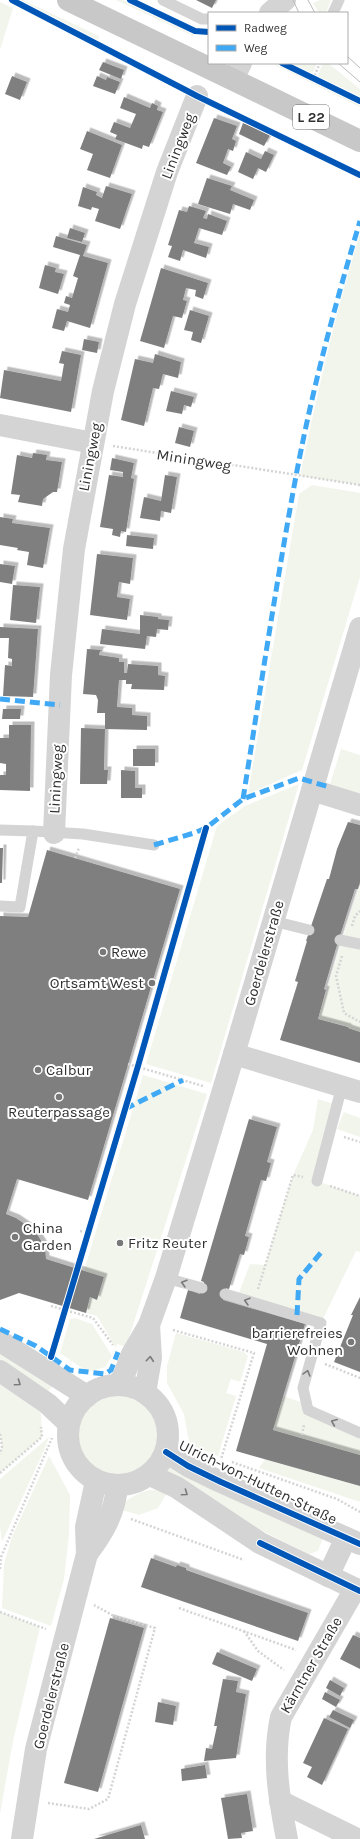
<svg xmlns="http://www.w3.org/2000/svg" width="360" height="1839" viewBox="0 0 360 1839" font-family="Karla,sans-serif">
	<defs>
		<filter id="shadow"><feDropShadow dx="3.5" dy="-3.5" stdDeviation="0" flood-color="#0004"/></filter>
	</defs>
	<rect width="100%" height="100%" fill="#fff"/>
	<g fill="#f2f5ec">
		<polygon points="17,0 23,0 99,36 98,40"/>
		<polygon points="116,0 123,0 190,32 198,34 193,36"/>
		<polygon points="320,0 331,0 326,13 319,13 313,3"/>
		<polygon points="0,2 13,8 0,50"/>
		<polygon points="274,63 360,103 360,107 277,66"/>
		<polygon points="288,63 317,63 312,75"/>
		<polygon points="323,63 328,63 360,89 360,97 317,77"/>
		<path d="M360 234V485L300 476C317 395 335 314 360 234Z"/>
		<polygon points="312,485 360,493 360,577 302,770 248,794 299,494"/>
		<polygon points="341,749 360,755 360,794 330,784"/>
		<polygon points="299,784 211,1083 146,1064 217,826 245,806"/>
		<polygon points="360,882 360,1032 348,1028 348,1026 318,1019"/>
		<polygon points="143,1075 207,1094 126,1347 117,1344 116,1348 97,1316 86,1313 90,1297 97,1300 104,1277 84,1271"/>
		<polygon points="318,1099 337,1105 317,1181 360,1196 360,1252 356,1251 321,1323 237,1298 250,1264 265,1265 293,1175 313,1130"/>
		<polygon points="344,1112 360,1118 360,1137 337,1129"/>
		<polygon points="75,1318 92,1324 112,1356 105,1367 88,1372 60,1353 70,1319"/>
		<polygon points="176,1333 244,1352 248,1356 240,1382 231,1379 226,1393 236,1396 218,1456 191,1445 188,1437 184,1414 167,1383 167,1366"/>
		<polygon points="0,1350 54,1384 46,1394 0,1363"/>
		<polygon points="0,1384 41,1413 42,1437 0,1473 0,1454 2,1446 0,1434"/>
		<circle cx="117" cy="1437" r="43"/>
		<polygon points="283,1396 306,1404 360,1433 360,1455 273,1430"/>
		<polygon points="49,1437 45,1448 2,1542 0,1526 0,1479"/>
		<polygon points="49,1456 70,1495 69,1535 64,1579 51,1626 2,1608 4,1564 12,1537"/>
		<polygon points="265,1459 360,1486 360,1502 259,1468"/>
		<polygon points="171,1464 323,1538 318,1551 309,1554 258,1529 168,1473 168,1467"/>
		<path d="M150 1490 168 1491 158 1508 139 1515 118 1509C126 1499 137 1493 150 1490Z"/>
		<polygon points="0,1612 40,1627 13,1741 0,1814"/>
	</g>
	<g fill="#7f7f7f" filter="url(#shadow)">
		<polygon points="196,0 216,0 212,8"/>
		<polygon points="103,62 124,70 121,79 99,70"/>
		<polygon points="12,76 27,82 20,100 5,94"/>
		<polygon points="97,76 106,80 107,77 120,82 115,94 93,86"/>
		<polygon points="124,97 150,108 152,103 158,106 157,110 163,112 149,147 143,145 142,149 115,139 117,135 110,132 114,122 130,128 136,114 120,108"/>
		<polygon points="214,118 237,126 232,139 236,141 233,151 228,149 223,163 231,167 227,175 196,163"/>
		<polygon points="243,123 270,135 264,146 239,134"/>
		<polygon points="87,131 122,145 110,178 87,170 93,154 80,149"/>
		<polygon points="265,151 274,155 266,172 258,168 253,179 238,172 246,152 261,159"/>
		<polygon points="207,178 232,186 230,190 254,200 250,210 233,204 230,214 198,204"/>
		<polygon points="106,186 132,194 120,229 95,221 99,209 92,207 91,210 78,206 83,187 97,192 96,195 102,198"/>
		<polygon points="189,206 206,211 203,218 207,219 208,214 227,221 222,235 199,228 194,243 209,247 206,258 183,250 180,261 168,257 172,246 168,245 179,210 187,212"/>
		<polygon points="70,228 85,233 82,242 67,238"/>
		<polygon points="56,236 87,245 83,256 108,263 90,328 67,321 64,331 52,328 57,309 68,312 70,305 64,303 66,296 72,298 78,278 73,276 80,255 53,247"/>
		<polygon points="45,265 56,268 55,272 64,274 58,294 39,288"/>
		<polygon points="161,268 208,283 203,299 195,296 196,290 186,288 183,300 187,301 182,318 173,316 164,348 140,341"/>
		<polygon points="190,310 209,316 201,343 191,340 193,332 184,330"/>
		<polygon points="84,339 99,342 97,353 82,350"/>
		<polygon points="62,351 81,355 71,412 0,398 4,370 61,381 64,364 59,363"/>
		<polygon points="155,354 181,362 178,378 163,374 159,389 153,388 144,426 121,420 135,359 153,363"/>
		<polygon points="171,391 194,397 191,407 184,405 182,414 166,411"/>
		<polygon points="179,427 194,431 190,447 175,443"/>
		<polygon points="33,453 47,455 46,460 62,462 57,492 53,492 43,499 42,506 18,502 20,495 11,494 17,455 32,458"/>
		<polygon points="112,458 134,463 131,478 134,479 126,532 121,531 120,537 112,535 113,529 100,527 109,475 123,477 123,472 110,470"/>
		<polygon points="165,475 177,477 171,513 161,511 160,521 140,518 144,497 161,501"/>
		<polygon points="0,517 13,519 12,523 50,528 43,568 27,565 29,552 17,550 18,548 0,545"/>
		<polygon points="127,535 154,538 153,549 126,546"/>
		<polygon points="97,554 133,558 130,584 119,582 117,597 130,599 127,620 90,615"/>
		<polygon points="0,564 15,566 12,584 0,582"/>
		<polygon points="13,585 40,587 36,623 10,620"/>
		<polygon points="140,615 158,617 158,619 169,620 168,630 157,629 156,637 147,636 145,649 100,644 102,629 140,634"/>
		<polygon points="0,627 38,629 33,697 3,696 5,665 12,666 12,659 8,658 9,638 0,638"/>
		<polygon points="87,649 103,650 100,651 99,655 119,658 119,662 124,662 124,673 127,673 128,664 158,666 158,675 165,676 164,690 131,689 132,684 126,684 126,680 119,680 117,707 132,708 132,715 147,716 147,730 105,729 105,713 97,713 98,700 96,695 83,694"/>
		<polygon points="3,709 21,709 20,719 2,719"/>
		<polygon points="9,725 31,725 30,791 0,790 0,775 6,775 6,764 0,763 0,738 9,738"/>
		<polygon points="81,728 105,729 104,770 108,770 107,784 80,784"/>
		<rect x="133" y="749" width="22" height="17"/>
		<polygon points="121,770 135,771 135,788 142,788 142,798 121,798"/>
		<polygon points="348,822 360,825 360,882 358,889 355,889 337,945 324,989 326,990 318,1019 348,1027 348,1028 360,1032 360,1063 280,1040 298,982 295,981 307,941 306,941 327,879 329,879 337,849"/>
		<polygon points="0,848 3,848 2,883 0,883"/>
		<polygon points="47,850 180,889 88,1200 17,1179 6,1214 16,1218 35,1231 45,1247 46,1259 104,1277 97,1300 90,1297 86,1313 19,1293 0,1300 0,916 28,917"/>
		<polygon points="249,1119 277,1127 267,1162 271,1163 266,1181 261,1180 245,1236 249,1237 244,1255 240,1254 229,1289 226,1288 223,1300 305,1324 273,1430 360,1455 360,1486 236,1451 267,1344 180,1318 188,1290 200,1294 204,1282 201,1281"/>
		<polygon points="360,1297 360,1372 334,1362 353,1315 351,1315"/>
		<polygon points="151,1558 176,1567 177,1565 186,1568 186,1570 308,1613 298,1641 141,1587"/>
		<polygon points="110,1618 144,1628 98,1792 64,1783"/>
		<polygon points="353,1635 360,1638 360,1669 340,1659"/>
		<polygon points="217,1652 257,1669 252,1681 212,1664"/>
		<polygon points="223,1679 238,1681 236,1692 246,1694 236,1758 204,1761 206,1748 212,1749 217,1726 214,1726"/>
		<polygon points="330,1680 344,1688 340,1696 326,1688"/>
		<polygon points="325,1692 340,1700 336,1707 322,1699"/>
		<polygon points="158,1702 176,1706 173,1725 155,1722"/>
		<polygon points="333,1710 354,1720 350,1728 329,1717"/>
		<polygon points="324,1718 348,1729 322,1785 307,1777 312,1767 303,1763"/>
		<polygon points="205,1765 207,1778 182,1781 181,1769"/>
		<polygon points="247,1794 253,1831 241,1833 242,1838 228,1839 221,1798"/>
		<polygon points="141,1825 145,1839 94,1839"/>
	</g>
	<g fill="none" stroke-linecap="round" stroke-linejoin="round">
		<g stroke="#d4d4d4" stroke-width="2.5" stroke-dasharray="2 2" stroke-linecap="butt">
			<polyline points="313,79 320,63"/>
			<polyline points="113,446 360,485"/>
			<polyline points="75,858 79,848"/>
			<polyline points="352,926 355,916 360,911"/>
			<polyline points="342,956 336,976 344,1013 360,1022"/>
			<polyline points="128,1064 203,1086"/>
			<polyline points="344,1137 360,1142"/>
			<polyline points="330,1186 360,1196"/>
			<polyline points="80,1231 89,1233"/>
			<polyline points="258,1289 293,1175 303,1177"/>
			<polyline points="51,1306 93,1318 113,1345"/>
			<polyline points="173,1330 254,1353 221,1459"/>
			<polyline points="325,1364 360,1378"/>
			<polyline points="0,1434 2,1446 0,1454"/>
			<polyline points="302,1435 304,1425"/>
			<polyline points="232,1462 337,1499 360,1512"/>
			<polyline points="0,1473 42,1437 41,1427"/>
			<polyline points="131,1519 244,1560"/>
			<polyline points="0,1569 1,1557 52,1438"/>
			<polyline points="179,1608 296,1650"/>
			<polyline points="0,1612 46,1629"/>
			<polyline points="244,1631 258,1651 284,1670"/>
			<polyline points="48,1803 89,1809 108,1799 155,1628 114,1616 94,1605"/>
		</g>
		<g stroke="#d4d4d4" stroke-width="11">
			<polyline points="163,0 202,19 209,19"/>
			<polyline points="333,13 339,0"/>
			<polyline points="0,830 33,831 20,907 0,906"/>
			<polyline points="33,831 83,834 154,845"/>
			<polyline points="273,921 309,930"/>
			<polyline points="340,940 360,944"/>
			<polyline points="317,1181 342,1086"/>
			<polyline points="166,1278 202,1288"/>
			<polyline points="225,1294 321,1323 303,1388 308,1410 360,1433"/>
		</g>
		<g stroke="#d4d4d4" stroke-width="22">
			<polyline points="270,13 285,0"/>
			<polyline points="233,79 241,63"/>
			<polyline points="0,425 93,443"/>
			<polyline points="312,790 360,805"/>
			<polyline points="54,833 61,675 74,549 103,391 125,304 167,172 197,96"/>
			<polyline points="234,1054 360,1092"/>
			<polyline points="0,1341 87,1396"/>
			<polyline points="0,1371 48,1404 69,1424"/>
			<path d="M87 1554C103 1533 115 1513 117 1486"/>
			<polyline points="280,1801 357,1839"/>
			<polyline points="22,1839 36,1749 87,1554 86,1527 96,1481"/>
			<path d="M287 1839C279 1798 272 1758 281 1717L355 1589"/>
		</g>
		<g stroke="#d4d4d4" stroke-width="22">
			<circle cx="118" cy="1435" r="50"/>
			<polyline points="118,1385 124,1375 132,1354 149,1325 166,1278 234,1054 360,628"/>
			<polyline points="145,1393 151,1358 149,1325"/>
			<polyline points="166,1452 188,1466 221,1482 360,1544"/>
			<polyline points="150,1475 176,1487 260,1543 360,1591"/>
			<polyline points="328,1576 346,1538"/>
		</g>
		<polyline stroke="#c8c8c8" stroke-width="22" points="68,0 360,141"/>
		<g stroke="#bcbcbc" stroke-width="1">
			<polyline points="293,0 299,13"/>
			<polyline points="308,0 315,13"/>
			<polyline points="347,56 360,68"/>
			<polyline points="338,63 360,82"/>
		</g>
		<g stroke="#3fa9f5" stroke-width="5" stroke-dasharray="10 5" stroke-linecap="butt">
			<polyline points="0,699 60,705"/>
			<path d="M243 799C260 692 276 584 296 476 312 390 335 305 360 221"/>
			<polyline points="154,845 194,833 206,828 243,799 299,778 329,787"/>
			<polyline points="125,1109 183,1080"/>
			<polyline points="297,1315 299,1279 323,1250"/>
			<polyline points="0,1329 36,1346 70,1370 105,1374 111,1370 118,1352"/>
		</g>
		<g stroke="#fff" stroke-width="8">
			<g id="cycleway">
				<polyline points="12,0 197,96 360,175"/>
				<polyline points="130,0 195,31 209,32"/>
				<polyline points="282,63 360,101"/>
				<polyline points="51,1357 138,1066 206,828"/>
				<polyline points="166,1452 188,1466 221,1482 360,1544"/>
				<polyline points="260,1543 360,1591"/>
			</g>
		</g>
		<use href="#cycleway" stroke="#0057b8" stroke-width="6"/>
	</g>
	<defs><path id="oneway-chevron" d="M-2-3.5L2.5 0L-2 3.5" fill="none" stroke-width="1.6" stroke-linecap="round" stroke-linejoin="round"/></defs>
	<g stroke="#7a7a7a">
		<use href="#oneway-chevron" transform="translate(184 1283) rotate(-164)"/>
		<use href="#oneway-chevron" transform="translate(247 1301) rotate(-164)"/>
		<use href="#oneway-chevron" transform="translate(150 1359) rotate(-85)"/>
		<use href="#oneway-chevron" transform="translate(307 1373) rotate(-74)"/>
		<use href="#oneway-chevron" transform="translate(18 1383) rotate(35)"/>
		<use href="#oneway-chevron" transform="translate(334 1422) rotate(-157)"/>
		<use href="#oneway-chevron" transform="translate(185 1493) rotate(35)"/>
	</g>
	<g fill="#787878" stroke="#fff" stroke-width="1.5">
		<circle cx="103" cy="952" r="4"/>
		<circle cx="152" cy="983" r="4"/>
		<circle cx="38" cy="1070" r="4"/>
		<circle cx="59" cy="1097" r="4"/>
		<circle cx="15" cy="1237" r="4"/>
		<circle cx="120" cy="1243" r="4"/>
		<circle cx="351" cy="1342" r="4"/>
	</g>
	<g text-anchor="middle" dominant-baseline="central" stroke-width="4" stroke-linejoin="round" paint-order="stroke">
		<rect fill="#fff" stroke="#6e6e6e" stroke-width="1" x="293" y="105" width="36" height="24" rx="3"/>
		<g font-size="14" font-weight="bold" fill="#303030">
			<text x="311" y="117">L 22</text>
		</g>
		<g font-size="15" fill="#303030" stroke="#fff">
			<text transform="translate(178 146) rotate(-69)">Liningweg</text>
			<text transform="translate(90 457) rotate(-79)">Liningweg</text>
			<text transform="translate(194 460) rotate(9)">Miningweg</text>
			<text transform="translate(56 779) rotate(-87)">Liningweg</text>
			<text transform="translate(264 953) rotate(-74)">Goerdelerstraße</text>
			<text transform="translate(258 1482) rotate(26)">Ulrich-von-Hutten-Straße</text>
			<text transform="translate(311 1665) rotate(-60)">Kärntner Straße</text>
			<text transform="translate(51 1696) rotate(-76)">Goerdelerstraße</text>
		</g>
		<g font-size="15" fill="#303030" stroke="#fff" text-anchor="start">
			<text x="111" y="952">Rewe</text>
			<text x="144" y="983" text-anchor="end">Ortsamt West</text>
			<text x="46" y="1070">Calbur</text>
			<text x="59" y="1112" text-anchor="middle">Reuterpassage</text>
			<text x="23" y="1228">China<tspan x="23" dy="17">Garden</tspan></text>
			<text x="128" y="1243">Fritz Reuter</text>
			<text x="343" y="1333" text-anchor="end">barrierefreies<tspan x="343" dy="17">Wohnen</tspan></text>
		</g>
	</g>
	<rect x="208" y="12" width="140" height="52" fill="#ffffff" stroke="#acacac"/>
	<rect x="216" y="25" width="20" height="6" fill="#0057b8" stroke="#acacac"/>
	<text x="244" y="32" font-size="12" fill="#303030">Radweg</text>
	<rect x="216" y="45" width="20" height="6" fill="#3fa9f5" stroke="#acacac"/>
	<text x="244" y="52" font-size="12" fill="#303030">Weg</text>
</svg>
